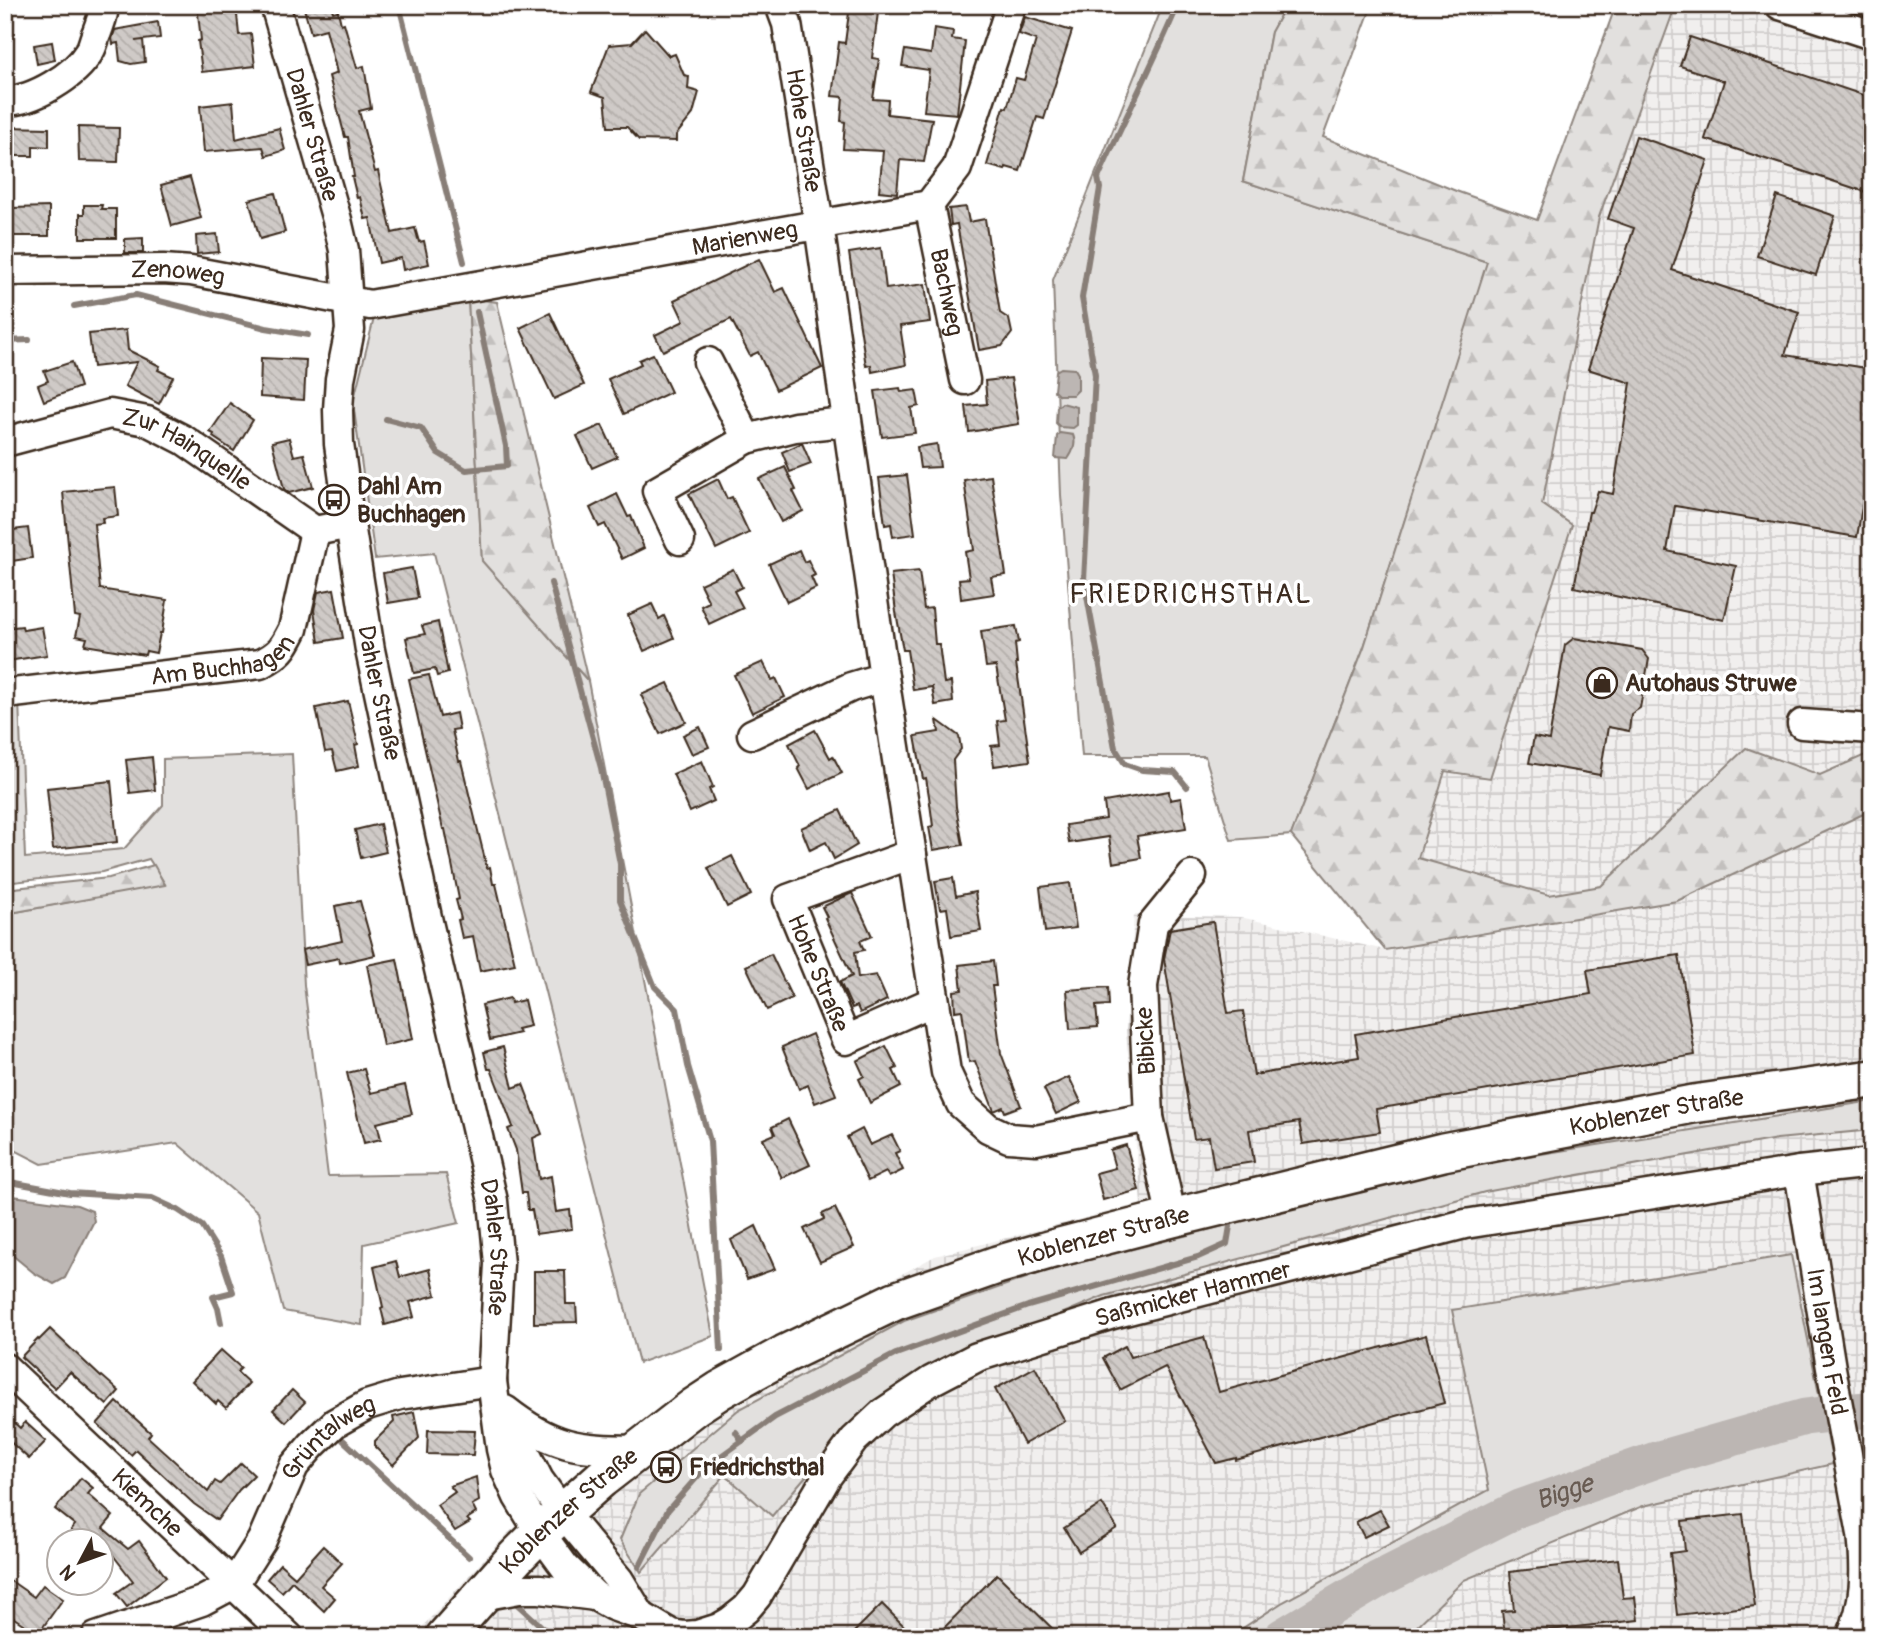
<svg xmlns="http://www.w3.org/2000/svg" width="1877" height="1642" viewBox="0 0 1877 1642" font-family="Pangolin,sans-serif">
	<defs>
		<pattern id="industrial-grid" width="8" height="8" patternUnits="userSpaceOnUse" patternTransform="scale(1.75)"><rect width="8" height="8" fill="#f1efee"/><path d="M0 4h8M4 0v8" fill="none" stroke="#d0cdcc"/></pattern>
		<pattern id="forest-firs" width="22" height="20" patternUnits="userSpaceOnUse" patternTransform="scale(1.75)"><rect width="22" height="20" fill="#e2e0de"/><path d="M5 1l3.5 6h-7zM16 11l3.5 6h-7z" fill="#c3c0be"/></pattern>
		<pattern id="building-back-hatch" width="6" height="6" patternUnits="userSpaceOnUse" patternTransform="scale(1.75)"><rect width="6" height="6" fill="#cfcac7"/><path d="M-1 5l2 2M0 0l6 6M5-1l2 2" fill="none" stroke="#b3aeaa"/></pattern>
	</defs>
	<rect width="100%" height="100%" fill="#fff"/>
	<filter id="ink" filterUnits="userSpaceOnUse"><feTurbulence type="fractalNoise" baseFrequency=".0143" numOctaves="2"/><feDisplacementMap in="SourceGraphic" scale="14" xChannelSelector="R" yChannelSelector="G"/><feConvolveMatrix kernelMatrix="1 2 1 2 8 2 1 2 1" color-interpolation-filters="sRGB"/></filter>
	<g filter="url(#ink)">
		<g fill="url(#industrial-grid)">
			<polygon points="1677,5 1872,5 1872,752 1820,775 1746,748 1601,886 1549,895 1418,858 1445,771 1490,777 1572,525 1542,504 1599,217"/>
			<polygon points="1872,810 1872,1637 413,1637 506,1535 664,1403 935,1256 1141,1204 1126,1030 1134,915 1240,917 1385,950 1677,901"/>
		</g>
		<g fill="#e2e0de" stroke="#8e857e" stroke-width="2">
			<polygon points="1163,5 1286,5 1271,32 1243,181 1488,262 1364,647 1291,835 1231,840 1205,756 1082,756 1061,495 1053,280"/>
			<polygon points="468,298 482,560 588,681 713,1336 639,1363 434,553 375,559 353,403 375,314"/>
			<polygon points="19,700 25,858 124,849 163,805 163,759 292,754 304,985 328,1176 446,1174 459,1223 364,1244 362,1325 283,1311 258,1212 177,1143 42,1164 5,1145 5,914 165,884 149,859 102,872 5,883 5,702"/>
			<polygon points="1872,1101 1872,1130 1777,1139 1485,1192 1104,1296 973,1351 878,1403 822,1457 772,1516 725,1475 641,1572 620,1540 639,1494 738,1410 904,1321 1046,1271 1453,1168"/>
			<polygon points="1791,1255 1833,1464 1643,1506 1464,1580 1406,1637 1229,1637 1283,1602 1489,1490 1452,1310"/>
		</g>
		<g fill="url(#forest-firs)" stroke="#8e857e" stroke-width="2">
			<polygon points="1286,5 1372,5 1323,137 1456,191 1537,220 1616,5 1670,5 1675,7 1599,217 1542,504 1572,525 1490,778 1445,771 1418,858 1549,895 1601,886 1746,748 1820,775 1872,752 1872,810 1677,901 1385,950 1291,835 1364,647 1487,262 1243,181 1271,32"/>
			<polygon points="468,298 497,302 588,681 482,561"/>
			<polygon points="154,865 165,885 5,914 5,889 109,878"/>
		</g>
		<g fill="#bcb6b3" stroke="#887e77" stroke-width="2">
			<polygon points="1061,368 1075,369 1078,374 1078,390 1073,395 1058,395 1054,391 1056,371"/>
			<polygon points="1062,403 1077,407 1077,425 1073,428 1060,427 1056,423 1057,407"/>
			<path d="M1060 433 1073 435C1077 444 1073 452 1068 459L1055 458 1057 436Z"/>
			<polygon points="13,1196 77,1205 92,1211 94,1221 65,1278 54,1284 34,1273 5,1249 5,1197"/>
		</g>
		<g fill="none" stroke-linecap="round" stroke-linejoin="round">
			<g stroke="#887e77" stroke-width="6">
				<polyline points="399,5 464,262"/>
				<path d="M1178 5C1153 64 1124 120 1098 178L1100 188 1082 298 1095 375 1084 580 1115 748 1125 764 1142 770 1175 772 1187 787"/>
				<polyline points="74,306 136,295 266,328 308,335"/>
				<polyline points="5,341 29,340"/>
				<polyline points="386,419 421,428 438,453 466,470 507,466 506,446 477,312"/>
				<polyline points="551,583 601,768 620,864 620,900 655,987 677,1009 688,1066 710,1141 721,1350"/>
				<polyline points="5,1181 70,1193 152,1198 178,1210 202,1226 221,1256 233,1292 213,1297 218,1308 221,1323"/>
				<polyline points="343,1440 469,1557"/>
				<polyline points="742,1441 775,1417 896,1354 1028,1306 1198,1257 1227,1244 1230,1226"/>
				<polyline points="639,1567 668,1510 706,1467 742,1441 736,1432"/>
				<polyline points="517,1604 553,1637"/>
			</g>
			<path stroke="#bcb6b3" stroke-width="37" id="s1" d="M1282 1637 1379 1579 1520 1508 1659 1459 1805 1417 1872 1409"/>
		</g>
		<g fill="url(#building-back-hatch)" stroke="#3b2a1e" stroke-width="2">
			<polygon points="197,5 236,5 239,35 251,34 255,66 202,72 198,41 201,40"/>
			<polygon points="303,5 331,5 333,12 338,11 341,24 344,23 357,68 364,66 371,108 359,111 375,172 378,171 392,233 415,228 419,242 424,241 429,264 403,270 401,258 379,263 370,218 365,219 360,197 357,198 352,177 354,177 348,137 345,137 329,76 337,73 326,29 311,33"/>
			<polygon points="850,5 879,5 872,58 879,59 873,99 888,100 887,114 932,119 924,162 900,160 897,193 879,191 883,151 843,149 845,122 841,121 843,97 832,96 839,42 845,43"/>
			<polygon points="1025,17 1072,31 1044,119 1037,117 1020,171 1006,167 1005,170 987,165 1004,107 1007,108 1016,78 1024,80 1036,40 1019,34"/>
			<polygon points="158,22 160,38 135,41 143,40 145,62 131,64 120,61 118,43 113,44 112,39 115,30"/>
			<polygon points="934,28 953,31 952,39 965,41 957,114 924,111 929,70 902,66 905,50 931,54"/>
			<polygon points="645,29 669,56 675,54 684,75 689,76 688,89 699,92 693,114 676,135 676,141 639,140 627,127 608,127 605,97 591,92 609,45 632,43"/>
			<polygon points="1690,37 1872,98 1872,194 1705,139 1724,81 1680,66"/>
			<polygon points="52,42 55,60 37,64 34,45"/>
			<polygon points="233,102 236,139 279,128 285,150 266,156 263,147 204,152 200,106"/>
			<polygon points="5,127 49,128 49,147 33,146 33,156 5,156"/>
			<polygon points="78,127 119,128 118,162 79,161"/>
			<polygon points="1636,136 1708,160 1672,270 1799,312 1785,355 1872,369 1872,447 1857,537 1675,506 1667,551 1736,566 1724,620 1574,587 1589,512 1591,512 1598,491 1613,494 1631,383 1588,369 1634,228 1608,219"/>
			<polygon points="190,177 201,218 172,226 161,185"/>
			<polygon points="275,193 285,232 260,239 249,200"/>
			<polygon points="1777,196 1835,216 1816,275 1757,256"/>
			<polygon points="84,205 102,205 101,209 116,209 116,238 80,238 80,214 84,214"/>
			<polygon points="49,207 49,236 12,236 12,208"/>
			<polygon points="966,207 969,222 985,219 1000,313 1009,319 1012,333 1002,346 979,350 957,224 951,225 949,209"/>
			<polygon points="217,234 219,252 197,254 196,236"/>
			<polygon points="143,238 143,253 125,253 125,239"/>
			<polygon points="881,248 886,289 925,284 930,322 900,326 906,365 872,372 871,365 866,366 849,253"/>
			<polygon points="759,259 775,292 784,288 822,368 776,390 758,352 750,356 731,319 663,351 655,335 684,321 674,300"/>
			<polygon points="550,313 584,385 554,399 520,328"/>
			<polygon points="126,330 128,350 160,366 158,370 173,377 159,404 125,386 137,362 93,367 89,334"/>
			<polygon points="653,354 671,392 624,414 608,379 641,364 639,360"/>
			<polygon points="261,358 306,360 304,400 260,397"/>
			<polygon points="72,362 80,387 44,401 38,385 48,381 44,371"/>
			<polygon points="1011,378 1019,424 969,432 966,406 987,404 985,381"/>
			<polygon points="900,388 901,392 916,390 919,406 911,408 915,433 882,437 875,391"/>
			<polygon points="230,403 253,420 234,451 213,437 214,434 210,432"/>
			<polygon points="602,425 617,457 592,468 577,436"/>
			<polygon points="289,438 294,456 304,454 313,487 289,493 284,489 272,442"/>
			<polygon points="802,443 811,464 790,472 782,452"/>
			<polygon points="937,444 940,467 920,468 917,447"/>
			<polygon points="785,467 796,490 793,491 803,511 781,522 759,479"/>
			<polygon points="907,475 915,534 893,537 891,524 885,525 879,478"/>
			<polygon points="991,476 1006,575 991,577 994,594 961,599 959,579 969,578 965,552 974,550 964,480"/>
			<polygon points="718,479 727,499 732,497 749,533 716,549 689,494"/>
			<polygon points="115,487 118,516 102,518 103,523 94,524 100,589 167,600 162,633 160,633 156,653 146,651 145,655 85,645 87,638 76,636 80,617 75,616 63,492"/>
			<polygon points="617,494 628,517 631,516 644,548 622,559 605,524 599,527 590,508"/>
			<polygon points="28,528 32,558 5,562 5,531"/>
			<polygon points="799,550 804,562 808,560 815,575 811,577 816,588 787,602 769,564"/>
			<polygon points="412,568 418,598 388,603 383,573"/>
			<polygon points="733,569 742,587 734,591 743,608 709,624 701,606 709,602 700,584"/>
			<polygon points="919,571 924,609 932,608 935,644 939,644 944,683 951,682 953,702 935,705 932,687 913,690 907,650 903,650 896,612 891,574"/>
			<polygon points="334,589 343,638 319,642 314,610 318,592"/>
			<polygon points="652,604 659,619 664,616 674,638 644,651 628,615"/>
			<polygon points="438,622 448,673 437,676 435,669 414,673 406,638 425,634 422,626"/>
			<polygon points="22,626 23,630 42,627 47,655 7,661 5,628"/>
			<polygon points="1016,626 1019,642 1015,643 1017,663 1016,663 1030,761 994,766 991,746 1000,745 997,721 1005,720 996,666 986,667 981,631"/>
			<polygon points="1574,638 1642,650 1649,659 1640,708 1631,714 1629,731 1608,727 1600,775 1529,763 1534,737 1549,740 1565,645"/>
			<polygon points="763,662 772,680 776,678 785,697 752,713 734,675"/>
			<polygon points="429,675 440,717 456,713 459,729 452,730 459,761 461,761 487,868 490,867 493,884 496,884 515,964 480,971 473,936 462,938 458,920 461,919 456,900 459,899 445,829 443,829 409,679"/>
			<polygon points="668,683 686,722 660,734 641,695"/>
			<polygon points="348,701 358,744 355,745 359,766 337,771 332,751 325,752 316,708"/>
			<polygon points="937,720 959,736 961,749 953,760 956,807 963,845 933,850 929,827 933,826 929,796 926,778 923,779 915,736 939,732"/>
			<polygon points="700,727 709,747 692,754 683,735"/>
			<polygon points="815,730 830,758 833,756 842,773 809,789 798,768 800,766 789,744"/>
			<polygon points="152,757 155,790 130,793 126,760"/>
			<polygon points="702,761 713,787 709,789 714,801 690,812 673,774"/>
			<polygon points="111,781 117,842 53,849 47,788"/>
			<polygon points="1169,791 1170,800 1181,798 1186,828 1137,836 1141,858 1113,863 1109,837 1069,843 1066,825 1106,819 1104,802"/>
			<polygon points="840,810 857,845 834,859 826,842 810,850 801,828"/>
			<polygon points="380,824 386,852 361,858 355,830"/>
			<polygon points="732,856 751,895 727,907 708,868"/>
			<polygon points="953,878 956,896 975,892 981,931 951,936 947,908 940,909 935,881"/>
			<polygon points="1070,883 1076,928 1045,932 1040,887"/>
			<polygon points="852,893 872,936 860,941 864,950 855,952 858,978 876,975 887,1000 860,1013 857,1006 852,1008 840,982 852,976 825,918 827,917 822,907"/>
			<polygon points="360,901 375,955 340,963 339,958 305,965 302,950 342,941 335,906"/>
			<polygon points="1213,922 1228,1013 1243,1011 1254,1075 1359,1057 1355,1034 1591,994 1587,970 1679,955 1695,1055 1376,1109 1380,1132 1303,1144 1299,1122 1249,1130 1254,1162 1214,1168 1209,1137 1194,1139 1164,959 1170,929"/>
			<polygon points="771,954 792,998 767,1010 746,966"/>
			<polygon points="397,959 413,1039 383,1046 367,965"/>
			<polygon points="993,961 996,986 992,986 1001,1053 1021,1106 1005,1112 1003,1107 994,1111 975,1061 969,1062 962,1010 955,1011 954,991 962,990 959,965"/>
			<polygon points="1108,987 1109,1005 1096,1006 1098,1027 1070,1029 1067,990"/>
			<polygon points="510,998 511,1003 524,1000 530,1026 517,1029 519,1033 490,1040 482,1005"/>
			<polygon points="812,1034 836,1095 815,1103 808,1085 799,1089 782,1047"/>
			<polygon points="886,1046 897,1068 893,1070 901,1087 870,1103 859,1079 864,1076 857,1061"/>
			<polygon points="503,1047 513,1088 523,1084 542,1134 533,1138 539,1179 551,1176 556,1212 570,1210 572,1229 536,1234 532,1210 528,1210 526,1193 522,1193 516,1150 508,1129 513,1127 491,1069 488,1069 484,1052"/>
			<polygon points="364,1069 371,1093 405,1085 412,1114 377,1123 381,1139 364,1143 347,1073"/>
			<polygon points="1069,1077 1081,1102 1056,1114 1044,1089"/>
			<polygon points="788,1119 810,1165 782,1178 763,1139 775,1134 772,1127"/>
			<polygon points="862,1129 870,1145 892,1135 900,1151 895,1153 903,1170 889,1177 886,1172 868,1181 847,1137"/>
			<polygon points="1126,1145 1139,1190 1103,1200 1096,1173 1115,1168 1110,1150"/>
			<polygon points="835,1208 854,1247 820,1262 804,1229 824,1219 822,1214"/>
			<polygon points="756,1226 775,1269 747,1279 731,1240"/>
			<polygon points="396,1261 400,1277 430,1269 436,1295 410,1302 414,1317 385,1325 381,1308 383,1307 374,1267"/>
			<polygon points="534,1271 565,1271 566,1304 576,1304 577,1322 534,1323"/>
			<polygon points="50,1329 101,1377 102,1376 119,1391 107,1405 70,1372 55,1388 21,1357 38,1339 39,1340"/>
			<polygon points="1426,1335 1444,1403 1236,1460 1236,1458 1216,1463 1165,1367 1120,1390 1103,1358 1125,1346 1130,1357 1204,1337 1219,1392"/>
			<polygon points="221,1350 241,1368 237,1372 249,1383 226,1408 218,1401 216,1404 192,1381"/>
			<polygon points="1035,1367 1065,1421 1024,1444 995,1389"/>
			<polygon points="292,1390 305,1402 286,1422 273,1410"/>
			<polygon points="117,1402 151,1433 148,1437 208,1492 215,1481 220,1484 241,1463 254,1475 239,1490 217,1520 194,1504 136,1450 131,1455 97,1424"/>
			<polygon points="414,1412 419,1438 393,1465 375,1447 375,1441 394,1422 393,1417"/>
			<polygon points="5,1414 20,1428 25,1422 46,1441 29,1459 5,1437"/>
			<polygon points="428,1430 475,1431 473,1455 427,1454"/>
			<polygon points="476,1477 479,1501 472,1505 476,1513 467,1519 470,1522 455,1531 437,1505 455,1492 450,1486"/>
			<polygon points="81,1478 93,1488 88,1494 113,1516 103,1528 128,1549 139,1541 166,1577 127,1607 116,1593 133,1581 102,1541 82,1541 71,1530 75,1525 55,1509"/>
			<polygon points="1102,1504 1117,1528 1079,1552 1064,1528"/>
			<polygon points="1380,1510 1389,1525 1364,1537 1356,1522"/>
			<polygon points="1743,1514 1755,1606 1677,1615 1670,1553 1685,1551 1682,1521"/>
			<polygon points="323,1546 342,1563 321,1586 335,1598 324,1611 292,1581 282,1592 267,1579 280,1564 295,1577"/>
			<polygon points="1618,1559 1623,1598 1635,1597 1638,1620 1505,1635 1502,1611 1514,1610 1510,1572"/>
			<polygon points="997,1574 1061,1637 935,1637"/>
			<polygon points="11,1581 34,1597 43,1585 63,1599 38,1634 5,1612 5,1590"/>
			<polygon points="882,1604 915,1637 849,1637"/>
		</g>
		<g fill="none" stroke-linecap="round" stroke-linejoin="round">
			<g stroke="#3b2a1e" stroke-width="33">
				<g id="minor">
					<path id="s2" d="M275 5 337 220 344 250 350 330 340 379 338 410 339 444 350 524 370 650 428 922 493 1201 499 1264 492 1381 501 1449 506 1470 518 1497 540 1533 565 1567 595 1596 613 1606 641 1616 671 1634 685 1636 697 1635 719 1628 731 1621 746 1609 757 1596 828 1475 854 1440 883 1413 931 1381 977 1357 1113 1314 1465 1224 1799 1171 1872 1163"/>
					<path id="s3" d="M780 5 787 24 819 225 884 677 946 1072 961 1104 988 1128 1009 1138 1036 1140 1149 1117"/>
					<polyline points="1780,5 1872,35"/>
					<path d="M5 101C33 101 75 76 89 52 93 47 94 38 97 32 100 23 104 15 104 5"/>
					<path id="s4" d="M929 205 965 380"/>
					<path id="s5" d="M5 271 163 269 191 271 370 305 929 205 957 168 1011 5"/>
					<polyline points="708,362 747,439"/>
					<path id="s6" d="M5 442 110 414 147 421 184 440 315 531"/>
					<polyline points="680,540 657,491 747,439 795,427 846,422"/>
					<path id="s7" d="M5 694 260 664C280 654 283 649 293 629L315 531 350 524"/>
					<polyline points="1802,724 1872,729"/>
					<polyline points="752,734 851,687 884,677"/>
					<path id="s8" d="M912 854 788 899 846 1040 934 1001"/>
					<path id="s9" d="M1799 1171 1831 1368 1862 1534C1866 1570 1866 1603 1851 1637"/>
					<polyline points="1172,1218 1149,1117 1143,986 1153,924 1192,876"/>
					<path id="s10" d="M5 1368 289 1637"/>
					<path d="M505 1410C553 1448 578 1449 637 1450"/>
					<polyline points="505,1413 539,1480 563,1513 619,1580 641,1616"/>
					<path id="s11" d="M234 1584 262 1540 294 1466 312 1445 335 1423 367 1405 400 1395 492 1381"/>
					<polyline points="481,1596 519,1589 540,1589 595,1596"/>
					<polyline points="96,1637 202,1601 234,1584"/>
				</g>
			</g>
			<g stroke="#3b2a1e" stroke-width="42">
				<g id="major">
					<path id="s12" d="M445 1637 515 1558 540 1533 601 1479 694 1407 720 1390 785 1354 895 1301 997 1265 1056 1248 1172 1218 1443 1152 1693 1104 1872 1079"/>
				</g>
			</g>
			<use href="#minor" stroke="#fff" stroke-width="28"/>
			<use href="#major" stroke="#fff" stroke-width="37"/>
		</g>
	</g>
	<defs>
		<g id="bus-ring" transform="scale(1.575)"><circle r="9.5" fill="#fff" stroke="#3b2a1e" stroke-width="1.5"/><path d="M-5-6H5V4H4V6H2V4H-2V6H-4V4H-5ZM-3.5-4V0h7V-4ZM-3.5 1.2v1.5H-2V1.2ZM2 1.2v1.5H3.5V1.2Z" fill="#3b2a1e"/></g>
		<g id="shop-ring" transform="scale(1.575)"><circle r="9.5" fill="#fff" stroke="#3b2a1e" stroke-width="1.5"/><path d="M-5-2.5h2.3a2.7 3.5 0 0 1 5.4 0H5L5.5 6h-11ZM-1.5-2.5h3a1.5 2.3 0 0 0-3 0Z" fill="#3b2a1e"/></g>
	</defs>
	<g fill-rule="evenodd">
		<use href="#bus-ring" x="334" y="500"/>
		<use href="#shop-ring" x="1602" y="683"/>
		<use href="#bus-ring" x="666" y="1467"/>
	</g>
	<g text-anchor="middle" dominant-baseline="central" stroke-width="7" stroke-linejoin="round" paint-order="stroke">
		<g font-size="24" fill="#3b2a1e" stroke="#fff">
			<text stroke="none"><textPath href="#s3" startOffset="128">Hohe Straße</textPath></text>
			<text stroke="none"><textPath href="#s2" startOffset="135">Dahler Straße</textPath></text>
			<text stroke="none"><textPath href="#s5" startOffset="749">Marienweg</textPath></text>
			<text stroke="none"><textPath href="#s5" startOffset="173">Zenoweg</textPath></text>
			<text stroke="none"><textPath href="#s4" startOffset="89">Bachweg</textPath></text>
			<text stroke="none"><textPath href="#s6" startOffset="194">Zur Hainquelle</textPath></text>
			<text stroke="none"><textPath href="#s7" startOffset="222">Am Buchhagen</textPath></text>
			<text stroke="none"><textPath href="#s2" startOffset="702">Dahler Straße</textPath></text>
			<text stroke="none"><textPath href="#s8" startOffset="212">Hohe Straße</textPath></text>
			<text transform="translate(1146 1041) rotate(-93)">Bibicke</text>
			<text stroke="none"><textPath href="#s12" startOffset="1353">Koblenzer Straße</textPath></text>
			<text stroke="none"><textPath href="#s12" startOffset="786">Koblenzer Straße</textPath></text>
			<text stroke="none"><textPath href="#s2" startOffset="1269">Dahler Straße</textPath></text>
			<text stroke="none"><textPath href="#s2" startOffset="2392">Saßmicker Hammer</textPath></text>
			<text stroke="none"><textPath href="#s9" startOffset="173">Im langen Feld</textPath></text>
			<text stroke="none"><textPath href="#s11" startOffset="178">Grüntalweg</textPath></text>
			<text stroke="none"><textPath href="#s10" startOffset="196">Kiemche</textPath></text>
			<text stroke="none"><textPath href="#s12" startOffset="177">Koblenzer Straße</textPath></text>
		</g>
		<g font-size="24" font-weight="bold" fill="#3b2a1e" stroke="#fff" text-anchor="start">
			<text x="357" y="486">Dahl Am<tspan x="357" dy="28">Buchhagen</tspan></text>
			<text x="1625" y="683">Autohaus Struwe</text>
			<text x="689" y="1467">Friedrichsthal</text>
		</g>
		<g font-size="26" font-style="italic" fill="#685b52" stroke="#fff">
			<text stroke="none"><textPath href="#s1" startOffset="318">Bigge</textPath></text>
		</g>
		<g font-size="28" letter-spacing="2" fill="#3b2a1e" stroke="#fff">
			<text x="1191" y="594">FRIEDRICHSTHAL</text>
		</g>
	</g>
	<rect width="1877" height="1642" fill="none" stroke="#fff" stroke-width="28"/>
	<rect x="14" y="14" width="1849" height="1614" fill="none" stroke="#3b2a1e" stroke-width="2.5" filter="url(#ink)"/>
	<g transform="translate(80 1562) rotate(229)"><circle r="33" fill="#ffffff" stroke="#b1aaa5" stroke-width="2"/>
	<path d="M0-5L12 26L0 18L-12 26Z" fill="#3b2a1e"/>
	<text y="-10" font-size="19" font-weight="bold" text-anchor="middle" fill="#3b2a1e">N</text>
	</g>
</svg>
